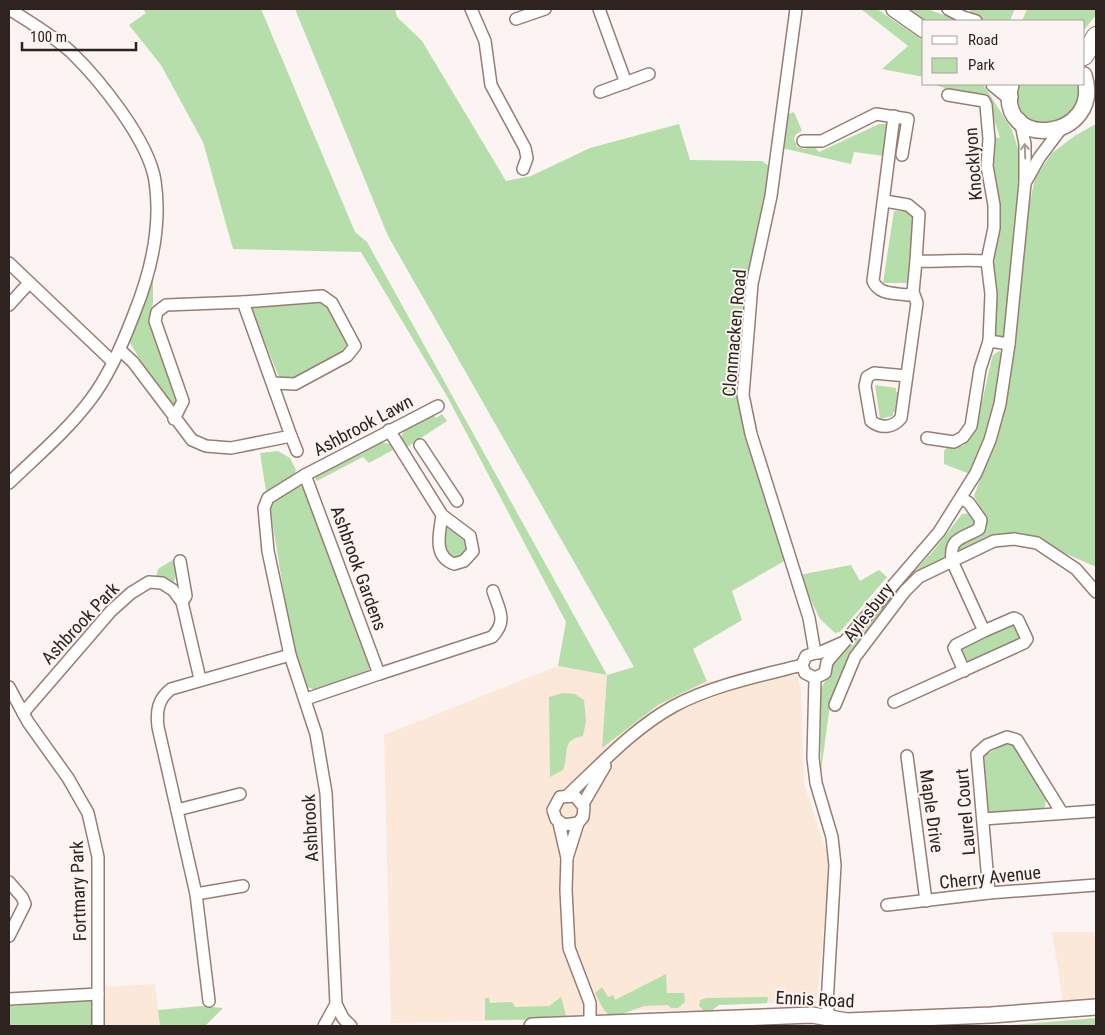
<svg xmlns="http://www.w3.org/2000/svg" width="1105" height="1035" viewBox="0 0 1105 1035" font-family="'Roboto Condensed',sans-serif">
	<rect width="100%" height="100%" fill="#fbf4f2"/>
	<g fill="#fce8d8">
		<polygon points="558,666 607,675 602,747 658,705 707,681 797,675 801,691 804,784 830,862 817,1002 719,1005 711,1011 638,1010 628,1010 622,1014 576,1019 391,1023 384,735"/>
		<polygon points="1052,932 1096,932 1096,999 1063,1002"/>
		<polygon points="155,984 160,1026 104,1026 104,987"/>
	</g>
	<g fill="#b5deab">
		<polygon points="143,9 261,9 355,232 367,242 607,675 634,667 388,236 295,9 395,9 397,17 422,41 506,181 531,176 590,148 679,124 690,160 762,161 771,167 740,395 786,560 732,591 742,620 693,649 707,681 658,705 602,748 607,675 558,666 566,622 448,398 361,252 233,249 203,142 161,65 129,25 146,13"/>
		<polygon points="861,9 877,9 924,41 924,77 882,69 908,46"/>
		<polygon points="905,9 927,9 961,21 924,21"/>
		<polygon points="970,9 1015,9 1010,20 981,20 970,15"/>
		<polygon points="1027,9 1096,9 1096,15 1084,30 1084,21 1022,21"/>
		<polygon points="931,84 981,84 985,87 1012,130 1021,158 1004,338 993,336 992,269 997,233 990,166 991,137 1000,138 988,100"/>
		<path d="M1017 84H1082L1081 106 1062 124C1054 123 1045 124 1038 123 1021 120 1014 98 1017 84Z"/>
		<polygon points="794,112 802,131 796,134 794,139 797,147 805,149 813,145 819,152 879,124 886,124 884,156 854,152 851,164 782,148 784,116"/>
		<polygon points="1096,124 1096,567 1019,533 997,535 961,552 957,550 958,545 966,539 977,538 985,528 985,516 974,496 1004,414 1022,280 1028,211 1035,178 1052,153 1076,135"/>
		<polygon points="894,211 906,211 914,218 913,258 908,283 883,283"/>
		<polygon points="153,272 153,303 148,320 176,392 178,403 176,408 167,405 129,341"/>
		<polygon points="320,300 326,304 349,344 345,353 294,378 279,377 251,309 257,304"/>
		<path d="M999 351 1006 358 988 436 970 474 944 464V451L948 446H963C981 427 985 382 993 355Z"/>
		<polygon points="875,385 896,388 896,392 900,392 897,412 893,412 893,416 880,419"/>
		<polygon points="432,413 436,418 442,414 447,421 407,447 401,438 404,430"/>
		<polygon points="378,442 390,444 393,450 369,463 363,457 317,481 315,478 319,473"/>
		<polygon points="278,451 290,458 296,470 293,478 266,491 260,453"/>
		<polygon points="300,486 306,488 371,664 368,672 316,690 307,687 294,656 270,508 273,500"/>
		<path d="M972 513 976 519 973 526C958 534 945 539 947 558L901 592 830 705 821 771 820 690 831 671 835 657 935 549 962 514Z"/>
		<path d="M449 525 467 539 470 549 458 560C443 553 444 544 444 530Z"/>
		<polygon points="174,559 177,569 174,582 170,583 156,577 158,569"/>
		<polygon points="851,565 860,581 879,570 887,577 840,632 835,633 820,619 799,575"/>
		<polygon points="1016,623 1022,641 963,664 960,647"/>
		<path d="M563 693 575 694 584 700 586 721 583 736C560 740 570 753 563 770L550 777 549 697Z"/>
		<polygon points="1006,744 1014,744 1047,797 1044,809 991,814 985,810 983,756"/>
		<polygon points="666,974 667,993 684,993 685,1002 678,1008 671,1008 668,1005 644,1006 622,1014 609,1015 604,1010 595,993 602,987 608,997 613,995 615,1000"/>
		<polygon points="561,997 567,1019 485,1020 485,998 489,998 490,1003 512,1002 515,1007 549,1006"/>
		<polygon points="768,997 767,1003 719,1005 711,1011 704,1011 699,1006 700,1000 707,998"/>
		<polygon points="92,999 96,1026 9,1026 9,1006 18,1006 19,1003"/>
		<polygon points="202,1006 223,1008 205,1026 160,1026 158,1010"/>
		<polygon points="1096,1018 1096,1026 1010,1026 1012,1025"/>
	</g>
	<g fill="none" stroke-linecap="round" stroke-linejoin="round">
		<g stroke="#997d72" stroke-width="14">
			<g id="minor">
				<path d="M9 9C30 22 52 35 71 52 100 80 149 141 155 181 162 227 151 272 134 314 123 343 110 374 91 399 68 430 37 456 9 483"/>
				<polyline points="471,9 485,41 491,85 525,148 527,158 523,169"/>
				<polyline points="599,9 626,83"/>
				<polyline points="796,9 771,196 752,284 743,395 751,434 809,618 815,653"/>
				<polyline points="948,9 963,17 976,21"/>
				<polyline points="516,19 545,9"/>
				<polyline points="600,92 649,74"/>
				<polyline points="948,95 984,101 986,105 989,139 987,166 994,205 994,228 987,261 991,294 989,341 1009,344"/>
				<path d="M894 116 873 281C879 295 894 293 908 295L913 292 916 261C940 262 964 259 987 261"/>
				<polyline points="803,141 822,141 876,114 908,119 902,155"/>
				<polyline points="1025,183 1039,158 1060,130"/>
				<polyline points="885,201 908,205 919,214 916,261"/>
				<polyline points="9,263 113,362"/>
				<polyline points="243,302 322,296 332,303 355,346 347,356 295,384 273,383"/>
				<polyline points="9,305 28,284"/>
				<polyline points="120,350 133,362 192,440 206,446 231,448 291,436 243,302 166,305 157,312 155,321 183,401 174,419"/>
				<path d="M907 376 874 373 867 377 865 386 871 421C881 429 893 428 901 418L917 303 913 292"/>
				<path d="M389 430 442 515 470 536 473 551 464 561 454 564C432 556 440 532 442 515"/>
				<polyline points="291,436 297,451"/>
				<polyline points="927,438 954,442 963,437 971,426 980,369 989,341"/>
				<polyline points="420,445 457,501"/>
				<polyline points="305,475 379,674 306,699"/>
				<polyline points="180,561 186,596 182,602"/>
				<polyline points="844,642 819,653 815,653 806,656 802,665 805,673 815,678 825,673 827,662 939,532 976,473 990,440 1000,404 1009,344 1025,183 1025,144 1020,119"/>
				<polyline points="290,655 268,551 264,508 268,498 305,475 438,406"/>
				<polyline points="964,671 954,648 956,645 984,631"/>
				<path d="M379 674 492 637C508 621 499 610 493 591"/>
				<polyline points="815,678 813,758 816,783 832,837 835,865 827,1004 829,1017"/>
				<polyline points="9,687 28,722 68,778 88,813 98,857 98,1026"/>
				<path d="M894 702 1024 643 1027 639 1018 620 1014 618 984 631 952 561C949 537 962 539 979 529L981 520 969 503 961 498"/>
				<polyline points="835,705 855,657 905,591 919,577 994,541 1014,539 1037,543 1076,569 1096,592"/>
				<polyline points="23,713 111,611 131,593 149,582 162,583 173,590 182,602 200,679"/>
				<polyline points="907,756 926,901"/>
				<path d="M568 795C601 764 634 728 674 706 713 685 760 676 802 665"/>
				<polyline points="583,804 605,766"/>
				<polyline points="177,810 240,794"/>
				<polyline points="983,819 1096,811"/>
				<polyline points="559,823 567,858 566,890 569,948 590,1003 590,1024"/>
				<polyline points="567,858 578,823 583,817 584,807 575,796 560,797 553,810 556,819 564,825 578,823"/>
				<polyline points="9,882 22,897 25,904 9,936"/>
				<polyline points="989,893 977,754 987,745 1007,737 1017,740 1062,813"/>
				<polyline points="196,894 243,886"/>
				<polyline points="887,905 989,893 1096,885"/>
				<polyline points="9,999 98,994"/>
				<path d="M209 1001 196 894 158 727C156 711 158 699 171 689L290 655 316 734 326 793 336 1004 343 1018 351 1026"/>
				<polyline points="324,1026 336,1004"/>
			</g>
		</g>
		<g stroke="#997d72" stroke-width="18">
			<g id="major">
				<polyline points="894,9 924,30"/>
				<polyline points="994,84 1010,97"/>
				<path d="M1011 84C994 153 1105 141 1084 75"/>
				<polyline points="532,1026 812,1015 847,1021 991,1015 1096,1007"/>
			</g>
		</g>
		<g stroke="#997d72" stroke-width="20">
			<polyline id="highway" points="1084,56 1096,36"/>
		</g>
		<use href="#minor" stroke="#fff" stroke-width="11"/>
		<use href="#major" stroke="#fff" stroke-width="15"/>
		<use href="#highway" stroke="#fff" stroke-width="18"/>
	</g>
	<defs><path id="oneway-shaft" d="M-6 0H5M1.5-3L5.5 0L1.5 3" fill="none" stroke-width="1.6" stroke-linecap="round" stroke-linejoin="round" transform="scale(1.25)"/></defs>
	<use stroke="#a19c9a" href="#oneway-shaft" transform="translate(1025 151) rotate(-92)"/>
	<g text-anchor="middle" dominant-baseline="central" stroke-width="4" stroke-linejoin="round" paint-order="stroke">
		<g font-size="18" fill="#2e231e" stroke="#fbf4f2">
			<text transform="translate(973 164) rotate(-94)">Knocklyon</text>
			<text transform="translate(734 333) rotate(-85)">Clonmacken Road</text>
			<text transform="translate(363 425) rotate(-28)">Ashbrook Lawn</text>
			<text transform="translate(359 568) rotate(70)">Ashbrook Gardens</text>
			<text transform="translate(868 612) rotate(-52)">Aylesbury</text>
			<text transform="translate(80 623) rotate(-47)">Ashbrook Park</text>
			<text transform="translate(932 811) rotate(82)">Maple Drive</text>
			<text transform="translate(965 812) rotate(-95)">Laurel Court</text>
			<text transform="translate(310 828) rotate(-93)">Ashbrook</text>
			<text transform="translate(990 877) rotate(-6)">Cherry Avenue</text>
			<text transform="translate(78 891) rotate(-92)">Fortmary Park</text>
			<text transform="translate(815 999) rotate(3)">Ennis Road</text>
		</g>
	</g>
	<rect width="1105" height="1035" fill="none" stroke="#2e231e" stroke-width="20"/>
	<rect x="922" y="20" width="162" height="65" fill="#fbf4f2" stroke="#a9a09d"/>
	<rect x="932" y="36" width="25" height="8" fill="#ffffff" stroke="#a9a09d"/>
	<text x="968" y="45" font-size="15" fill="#2e231e">Road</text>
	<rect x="932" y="58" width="25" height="15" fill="#b5deab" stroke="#a9a09d"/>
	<text x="968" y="70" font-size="15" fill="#2e231e">Park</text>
	<path d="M22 42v8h114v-8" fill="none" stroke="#2e231e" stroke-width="2.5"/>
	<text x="30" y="42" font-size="15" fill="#2e231e" stroke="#fbf4f2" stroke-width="4" paint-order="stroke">100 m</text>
</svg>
